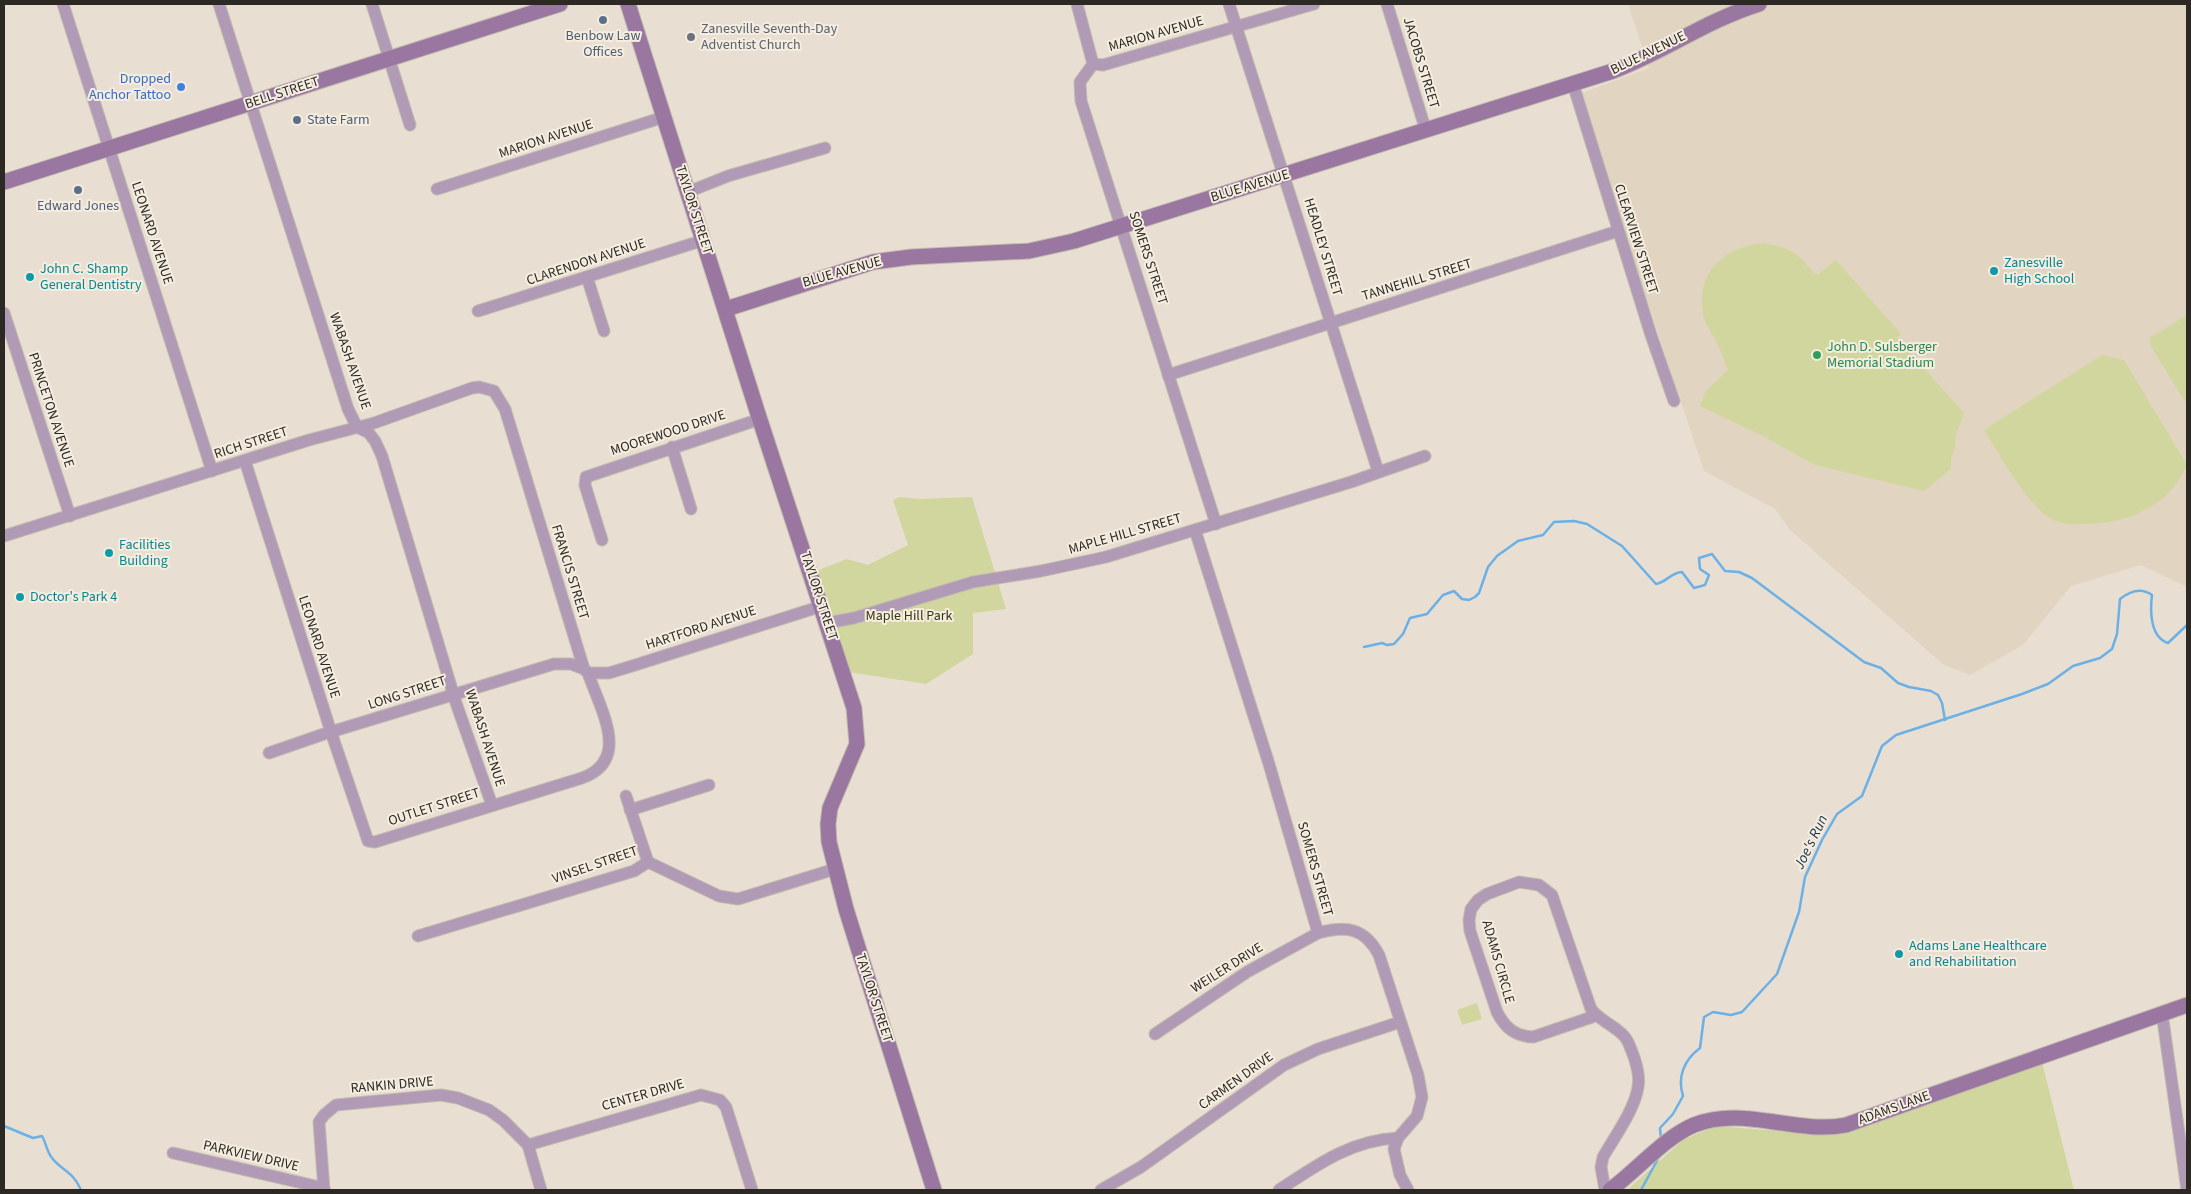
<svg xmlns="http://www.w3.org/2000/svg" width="2191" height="1194" viewBox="0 0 2191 1194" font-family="'Source Sans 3',sans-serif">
	<rect width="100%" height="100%" fill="#e8dfd2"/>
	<polygon fill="#e1d4c1" points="1628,4 2187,4 2187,587 2141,565 2071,586 2023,645 1970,675 1944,665 1790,530 1775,509 1704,471 1584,110 1582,93 1649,68"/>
	<g fill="#d1d69e">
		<path d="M1765 243C1776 246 1789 248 1798 256 1806 262 1809 270 1818 275L1836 260 1901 334 1897 338 1964 413 1956 434 1955 448 1951 458V469L1924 491 1815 465 1761 435 1700 406 1706 391 1728 370C1724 360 1721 350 1716 341 1713 334 1707 328 1705 321 1692 276 1721 247 1765 243Z"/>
		<polygon points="2187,315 2187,405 2150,345 2150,338"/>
		<path d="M2102 355 2124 360 2187 465C2169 506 2131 522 2088 524 2073 525 2057 525 2044 514 2021 494 2001 457 1984 430Z"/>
		<polygon points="900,497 920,499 972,497 1006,609 973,613 973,654 926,684 848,672 816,571 847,559 868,565 908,545 893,500"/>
		<polygon points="1477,1003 1482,1019 1462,1025 1457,1010"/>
		<polygon points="2042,1062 2074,1190 1627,1190 1683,1140 1715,1126 1820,1134 1847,1132"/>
	</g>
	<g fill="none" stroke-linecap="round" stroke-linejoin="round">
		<g stroke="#6bb0e6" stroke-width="2.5">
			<path d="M1364 647 1382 643 1387 645 1394 644 1403 634 1410 618 1427 614 1443 595 1454 591 1462 599 1469 600 1475 597 1479 593 1488 567 1497 556 1518 541 1543 535 1554 522 1574 521 1587 524 1622 546 1656 584C1667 582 1670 573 1682 572L1694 588 1705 585 1709 575 1700 569 1699 558 1712 554 1725 571 1739 572 1752 578 1864 662 1881 668 1898 683 1909 687 1931 691 1938 695 1942 703 1945 720"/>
			<path d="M4 1126 33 1138 42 1136C46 1143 47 1152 52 1158 61 1170 73 1171 81 1190"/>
			<path d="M1661 1139 1660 1128 1673 1114 1683 1096C1677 1077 1684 1060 1700 1048L1704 1017 1713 1012 1731 1015 1742 1012 1777 974 1799 912 1805 877 1822 840 1837 814 1862 796 1882 746 1896 735 2022 694 2048 684 2073 666 2100 658 2112 649 2117 634 2120 599C2130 591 2141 587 2152 595 2150 611 2150 637 2168 643L2187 625"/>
			<polyline points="1641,1190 1659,1157"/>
		</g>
		<g stroke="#c2bbaf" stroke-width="13">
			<g id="street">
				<polyline points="63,4 212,471"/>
				<polyline points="219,4 348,409 357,427 369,433 375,441 382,456 456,703 492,805"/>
				<polyline points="372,4 410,125"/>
				<polyline points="1077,4 1093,64 1080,82 1081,101 1216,524"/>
				<polyline points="1229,4 1378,471"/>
				<polyline points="1387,4 1426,131"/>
				<polyline points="1093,64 1103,65 1314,4"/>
				<polyline points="1573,84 1651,335 1674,401"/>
				<polyline points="437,189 664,117"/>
				<polyline points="688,192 728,176 825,148"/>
				<polyline points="587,277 604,331"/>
				<polyline points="478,311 704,240"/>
				<polyline points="4,313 70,516"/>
				<polyline points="1168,375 1618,231"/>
				<polyline points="672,447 691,509"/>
				<path d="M1195 530 1269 764 1318 933C1346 925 1365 928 1379 955L1418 1075 1422 1097 1417 1116 1398 1138 1394 1149 1400 1175 1408 1190"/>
				<path d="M4 536 309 440 374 423 472 388 479 387 494 391 505 409 584 669 588 673C600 709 632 760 582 778L375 842 368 841 331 732 245 461"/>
				<polyline points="602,540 585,485 586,477 760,419"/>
				<polyline points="827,623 854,618 973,582 1041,571 1106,557 1351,482 1425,456"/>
				<polyline points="588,673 609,673 632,666 822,606"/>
				<polyline points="269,753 324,734 554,664 571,664 584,669"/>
				<polyline points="626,796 648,862"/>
				<polyline points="630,810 709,785"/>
				<polyline points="418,936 634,871 648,862 719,896 738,899 835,869"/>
				<polyline points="2162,1013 2187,1190"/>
				<path d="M1595 1016 1533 1037C1515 1036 1505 1028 1497 1012L1470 931 1469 920 1471 909 1478 900 1487 894 1519 882 1539 885 1552 895 1591 1009C1600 1021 1614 1025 1624 1036 1629 1041 1631 1050 1634 1057 1637 1066 1640 1077 1638 1087 1635 1109 1614 1138 1603 1157L1601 1167 1605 1190"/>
				<polyline points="1155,1034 1247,972 1318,933"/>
				<polyline points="173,1153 324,1188"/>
				<polyline points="324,1190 319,1122 324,1115 336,1105 441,1095 458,1098 489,1110 503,1120 528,1145"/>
				<polyline points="541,1190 528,1145 701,1095 720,1100 726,1107 752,1190"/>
				<polyline points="1101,1190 1141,1167 1284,1065 1318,1049 1400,1022"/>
				<path d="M1279 1190C1317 1165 1351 1140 1398 1138"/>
			</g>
		</g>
		<g stroke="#c2bbaf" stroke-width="17">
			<g id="secondary">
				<polyline points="628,4 758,414 854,708 857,744 830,808 828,824 829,842 846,909 934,1190"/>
				<polyline points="4,182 560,4"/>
				<path d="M726 309 873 262 911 257 1029 251 1074 241 1613 71C1664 52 1705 21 1759 4"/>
				<path d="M1610 1190C1636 1171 1665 1137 1694 1125 1744 1105 1795 1135 1846 1125L2187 1005"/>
			</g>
		</g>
		<use href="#street" stroke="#b19ab6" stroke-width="11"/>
		<use href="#secondary" stroke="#9977a1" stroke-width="15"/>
	</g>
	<g fill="#5c6f8a" stroke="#f5ede0" stroke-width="2">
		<circle cx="603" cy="20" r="5"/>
		<circle cx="297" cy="120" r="5"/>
		<circle cx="78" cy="190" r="5"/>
	</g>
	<circle fill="#6b7280" stroke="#f5ede0" stroke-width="2" cx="691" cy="37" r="5"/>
	<circle fill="#3f7fe0" stroke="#f5ede0" stroke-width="2" cx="181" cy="87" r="5"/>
	<g fill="#0f9aa8" stroke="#f5ede0" stroke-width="2">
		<circle cx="1994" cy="271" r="5"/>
		<circle cx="30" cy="277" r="5"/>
		<circle cx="109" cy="553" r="5"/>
		<circle cx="20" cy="597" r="5"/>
		<circle cx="1899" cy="954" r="5"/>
	</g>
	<circle fill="#2e9e5b" stroke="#f5ede0" stroke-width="2" cx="1817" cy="355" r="5"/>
	<g text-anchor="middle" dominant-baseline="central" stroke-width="4" stroke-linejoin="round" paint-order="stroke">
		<g font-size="14" fill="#5b616d" stroke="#f5ede0" text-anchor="start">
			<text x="701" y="29">Zanesville Seventh-Day<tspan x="701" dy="16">Adventist Church</tspan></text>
		</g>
		<g font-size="14" fill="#2c2924" stroke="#f5ede0">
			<text transform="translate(1156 34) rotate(-16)">MARION AVENUE</text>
			<text transform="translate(1648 53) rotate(-26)">BLUE AVENUE</text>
			<text transform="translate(1421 63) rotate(73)">JACOBS STREET</text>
			<text transform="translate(282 93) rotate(-18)">BELL STREET</text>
			<text transform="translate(546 139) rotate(-18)">MARION AVENUE</text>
			<text transform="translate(1250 186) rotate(-17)">BLUE AVENUE</text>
			<text transform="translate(694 210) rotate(72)">TAYLOR STREET</text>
			<text transform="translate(152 233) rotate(72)">LEONARD AVENUE</text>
			<text transform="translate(1636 239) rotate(72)">CLEARVIEW STREET</text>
			<text transform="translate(1323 247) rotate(73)">HEADLEY STREET</text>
			<text transform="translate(1148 258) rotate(72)">SOMERS STREET</text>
			<text transform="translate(586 262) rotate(-18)">CLARENDON AVENUE</text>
			<text transform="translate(842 272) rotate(-16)">BLUE AVENUE</text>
			<text transform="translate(1417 280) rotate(-17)">TANNEHILL STREET</text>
			<text transform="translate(350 361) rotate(71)">WABASH AVENUE</text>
			<text transform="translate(51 410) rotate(72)">PRINCETON AVENUE</text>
			<text transform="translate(668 433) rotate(-18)">MOOREWOOD DRIVE</text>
			<text transform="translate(251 443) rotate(-18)">RICH STREET</text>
			<text transform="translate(1125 534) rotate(-16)">MAPLE HILL STREET</text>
			<text transform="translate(570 572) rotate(73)">FRANCIS STREET</text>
			<text transform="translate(819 596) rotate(72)">TAYLOR STREET</text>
			<text transform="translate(701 628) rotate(-18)">HARTFORD AVENUE</text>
			<text transform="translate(319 647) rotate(72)">LEONARD AVENUE</text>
			<text transform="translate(407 693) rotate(-18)">LONG STREET</text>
			<text transform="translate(485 738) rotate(72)">WABASH AVENUE</text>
			<text transform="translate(434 807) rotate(-18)">OUTLET STREET</text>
			<text transform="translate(595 865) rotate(-19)">VINSEL STREET</text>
			<text transform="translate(1315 869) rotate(74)">SOMERS STREET</text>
			<text transform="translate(1498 962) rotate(74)">ADAMS CIRCLE</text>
			<text transform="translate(1227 968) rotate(-32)">WEILER DRIVE</text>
			<text transform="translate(874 998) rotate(72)">TAYLOR STREET</text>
			<text transform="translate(1236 1081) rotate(-36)">CARMEN DRIVE</text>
			<text transform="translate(392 1085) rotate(-5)">RANKIN DRIVE</text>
			<text transform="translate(643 1095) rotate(-16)">CENTER DRIVE</text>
			<text transform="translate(1894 1108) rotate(-20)">ADAMS LANE</text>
			<text transform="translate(251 1156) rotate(13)">PARKVIEW DRIVE</text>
		</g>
		<g font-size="14" fill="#4e5e75" stroke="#f5ede0">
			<text x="603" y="36">Benbow Law<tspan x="603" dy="16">Offices</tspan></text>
			<text x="307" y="120" text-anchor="start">State Farm</text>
			<text x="78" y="206">Edward Jones</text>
		</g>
		<g font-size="14" fill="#366cbe" stroke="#f5ede0" text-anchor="end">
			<text x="171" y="79">Dropped<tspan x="171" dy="16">Anchor Tattoo</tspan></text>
		</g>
		<g font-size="14" fill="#0d838f" stroke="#f5ede0" text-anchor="start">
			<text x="2004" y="263">Zanesville<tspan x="2004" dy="16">High School</tspan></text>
			<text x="40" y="269">John C. Shamp<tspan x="40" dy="16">General Dentistry</tspan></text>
			<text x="119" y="545">Facilities<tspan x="119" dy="16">Building</tspan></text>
			<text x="30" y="597">Doctor's Park 4</text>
			<text x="1909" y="946">Adams Lane Healthcare<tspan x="1909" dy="16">and Rehabilitation</tspan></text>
		</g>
		<g font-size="14" fill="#27864d" stroke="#f5ede0" text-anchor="start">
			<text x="1827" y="347">John D. Sulsberger<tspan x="1827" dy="16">Memorial Stadium</tspan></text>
		</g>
		<g font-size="14" fill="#353714" stroke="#f5ede0">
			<text x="909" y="616">Maple Hill Park</text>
		</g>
		<g font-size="15" font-style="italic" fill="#143148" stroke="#f5ede0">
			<text transform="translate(1811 842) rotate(-64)">Joe's Run</text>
		</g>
	</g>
	<rect width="2191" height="1194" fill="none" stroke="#2c2924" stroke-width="10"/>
</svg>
